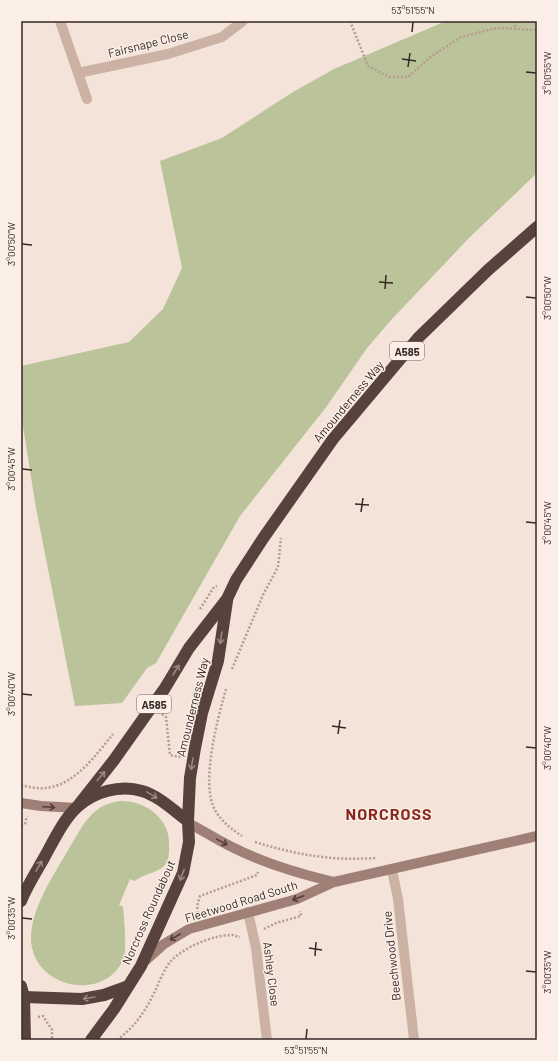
<svg xmlns="http://www.w3.org/2000/svg" width="558" height="1061" viewBox="0 0 558 1061" font-family="Barlow,sans-serif">
	<rect width="100%" height="100%" fill="#f3e3d9"/>
	<g fill="#bac399">
		<polygon points="446,21 537,21 537,173 469,238 392,319 367,348 327,406 240,516 156,663 147,668 122,703 75,706 36,508 21,414 21,366 129,342 163,309 182,268 160,161 222,138 293,92 334,69"/>
		<path d="M121 801C146 801 171 819 169 846 169 851 169 857 167 862 161 873 144 873 135 881L130 879 119 905 123 907C124 916 127 951 124 958 105 1004 31 988 31 938 31 909 53 876 67 852 82 828 90 804 121 801Z"/>
	</g>
	<g fill="none" stroke-linecap="round" stroke-linejoin="round">
		<g stroke="#b79b8f" stroke-width="2.5" stroke-dasharray="2 2" stroke-linecap="butt">
			<polyline points="350,21 368,66 389,77 408,77 433,55 461,37 497,28 537,30"/>
			<polyline points="514,21 516,29"/>
			<polyline points="200,609 214,587 217,586"/>
			<polyline points="232,669 263,595 278,567 281,538"/>
			<path d="M226 689C218 717 200 784 215 810 221 821 231 829 242 836"/>
			<polyline points="162,714 166,717 170,755 181,757"/>
			<path d="M21 785C29 787 37 789 46 788 75 785 96 755 113 734"/>
			<polyline points="21,825 25,824 27,816"/>
			<path d="M255 842C298 855 331 861 376 858"/>
			<polyline points="198,913 197,906 200,896 257,875 258,872"/>
			<polyline points="264,929 276,923 301,916 300,911"/>
			<polyline points="38,1017 43,1016 52,1030 52,1040"/>
			<path d="M117 1040C136 1026 146 1010 156 989 160 980 164 970 170 962 182 948 213 935 231 935 235 935 237 937 240 937"/>
		</g>
		<g stroke="#ccb1a5" stroke-width="10">
			<polyline points="60,21 87,99"/>
			<polyline points="78,73 168,54 222,37 243,21"/>
			<polyline points="392,870 398,899 414,1040"/>
			<polyline points="248,912 256,948 267,1040"/>
		</g>
		<g stroke="#9f7f76" stroke-width="10">
			<polyline points="21,803 41,806 77,808"/>
			<path d="M188 823C204 831 219 841 234 848 266 864 300 874 334 882"/>
			<polyline points="145,961 164,944 189,929 297,899 334,882 537,836"/>
		</g>
		<g stroke="#58423d" stroke-width="12">
			<polyline points="77,807 114,760 165,688 189,648 227,599 236,580 264,537 333,439 418,338 488,270 537,227"/>
			<polyline points="188,821 190,778 195,748 202,713 218,661 227,601"/>
			<path d="M21 901C27 886 36 872 44 858 53 842 63 820 77 807 94 792 120 784 142 791 159 796 174 811 188 821L189 842 183 873 141 966 114 1009 91 1040"/>
			<polyline points="21,986 24,997 25,1040"/>
			<polyline points="24,997 82,999 104,995 126,987"/>
		</g>
	</g>
	<defs><path id="oneway-shaft" d="M-6 0H5M1.5-3L5.5 0L1.5 3" fill="none" stroke-width="1.6" stroke-linecap="round" stroke-linejoin="round"/></defs>
	<g stroke="#998781">
		<use href="#oneway-shaft" transform="translate(221 638) rotate(98)"/>
		<use href="#oneway-shaft" transform="translate(176 670) rotate(-59)"/>
		<use href="#oneway-shaft" transform="translate(192 764) rotate(99)"/>
		<use href="#oneway-shaft" transform="translate(101 776) rotate(-50)"/>
		<use href="#oneway-shaft" transform="translate(152 795) rotate(31)"/>
		<use href="#oneway-shaft" transform="translate(39 866) rotate(-60)"/>
		<use href="#oneway-shaft" transform="translate(182 875) rotate(111)"/>
		<use href="#oneway-shaft" transform="translate(89 998) rotate(171)"/>
	</g>
	<g stroke="#513e3b">
		<use href="#oneway-shaft" transform="translate(49 807) rotate(3)"/>
		<use href="#oneway-shaft" transform="translate(222 842) rotate(29)"/>
		<use href="#oneway-shaft" transform="translate(298 898) rotate(159)"/>
		<use href="#oneway-shaft" transform="translate(175 937) rotate(150)"/>
	</g>
	<path fill="none" stroke="#372927" stroke-width="1.5" d="M412 32 413 22M402 59 416 61M408 67 410 53M526 72 536 73M22 244 32 245M379 282 393 283M385 289 386 275M526 297 536 298M22 469 32 470M355 504 369 505M361 512 363 498M526 522 536 523M22 694 32 695M332 726 346 728M338 734 340 720M526 747 536 748M22 918 32 919M309 948 322 950M315 956 316 942M526 971 536 972M306 1039 307 1029"/>
	<g text-anchor="middle" dominant-baseline="central" stroke-width="3" stroke-linejoin="round" paint-order="stroke">
		<g fill="#faeee6" stroke="#726460" stroke-width="1">
			<rect x="390" y="342" width="34" height="18" rx="3"/>
			<rect x="137" y="695" width="34" height="18" rx="3"/>
		</g>
		<g font-size="11" font-weight="bold" fill="#372927">
			<text x="407" y="351">A585</text>
			<text x="154" y="704">A585</text>
		</g>
		<g font-size="12" fill="#372927" stroke="#faeee6">
			<text transform="translate(148 43) rotate(-14)">Fairsnape Close</text>
			<text transform="translate(348 401) rotate(-50)">Amounderness Way</text>
			<text transform="translate(192 707) rotate(-76)">Amounderness Way</text>
			<text transform="translate(241 901) rotate(-17)">Fleetwood Road South</text>
			<text transform="translate(148 912) rotate(-66)">Norcross Roundabout</text>
			<text transform="translate(391 956) rotate(-96)">Beechwood Drive</text>
			<text transform="translate(272 974) rotate(83)">Ashley Close</text>
		</g>
		<g font-size="16" font-weight="bold" letter-spacing="1" fill="#8a261b" stroke="#faeee6">
			<text x="389" y="813">NORCROSS</text>
		</g>
	</g>
	<rect width="558" height="1061" fill="none" stroke="#faeee6" stroke-width="44"/>
	<rect x="22" y="22" width="514" height="1017" fill="none" stroke="#372927" stroke-width="1.5"/>
	<g font-size="10" text-anchor="middle" fill="#372927">
		<text x="413" y="14">53°51'55"N</text>
		<text transform="translate(547 73) rotate(-90)" y="4">3°00'55"W</text>
		<text transform="translate(11 244) rotate(-90)" y="4">3°00'50"W</text>
		<text transform="translate(547 298) rotate(-90)" y="4">3°00'50"W</text>
		<text transform="translate(11 469) rotate(-90)" y="4">3°00'45"W</text>
		<text transform="translate(547 523) rotate(-90)" y="4">3°00'45"W</text>
		<text transform="translate(11 694) rotate(-90)" y="4">3°00'40"W</text>
		<text transform="translate(547 748) rotate(-90)" y="4">3°00'40"W</text>
		<text transform="translate(11 918) rotate(-90)" y="4">3°00'35"W</text>
		<text transform="translate(547 972) rotate(-90)" y="4">3°00'35"W</text>
		<text x="306" y="1054">53°51'55"N</text>
	</g>
</svg>
